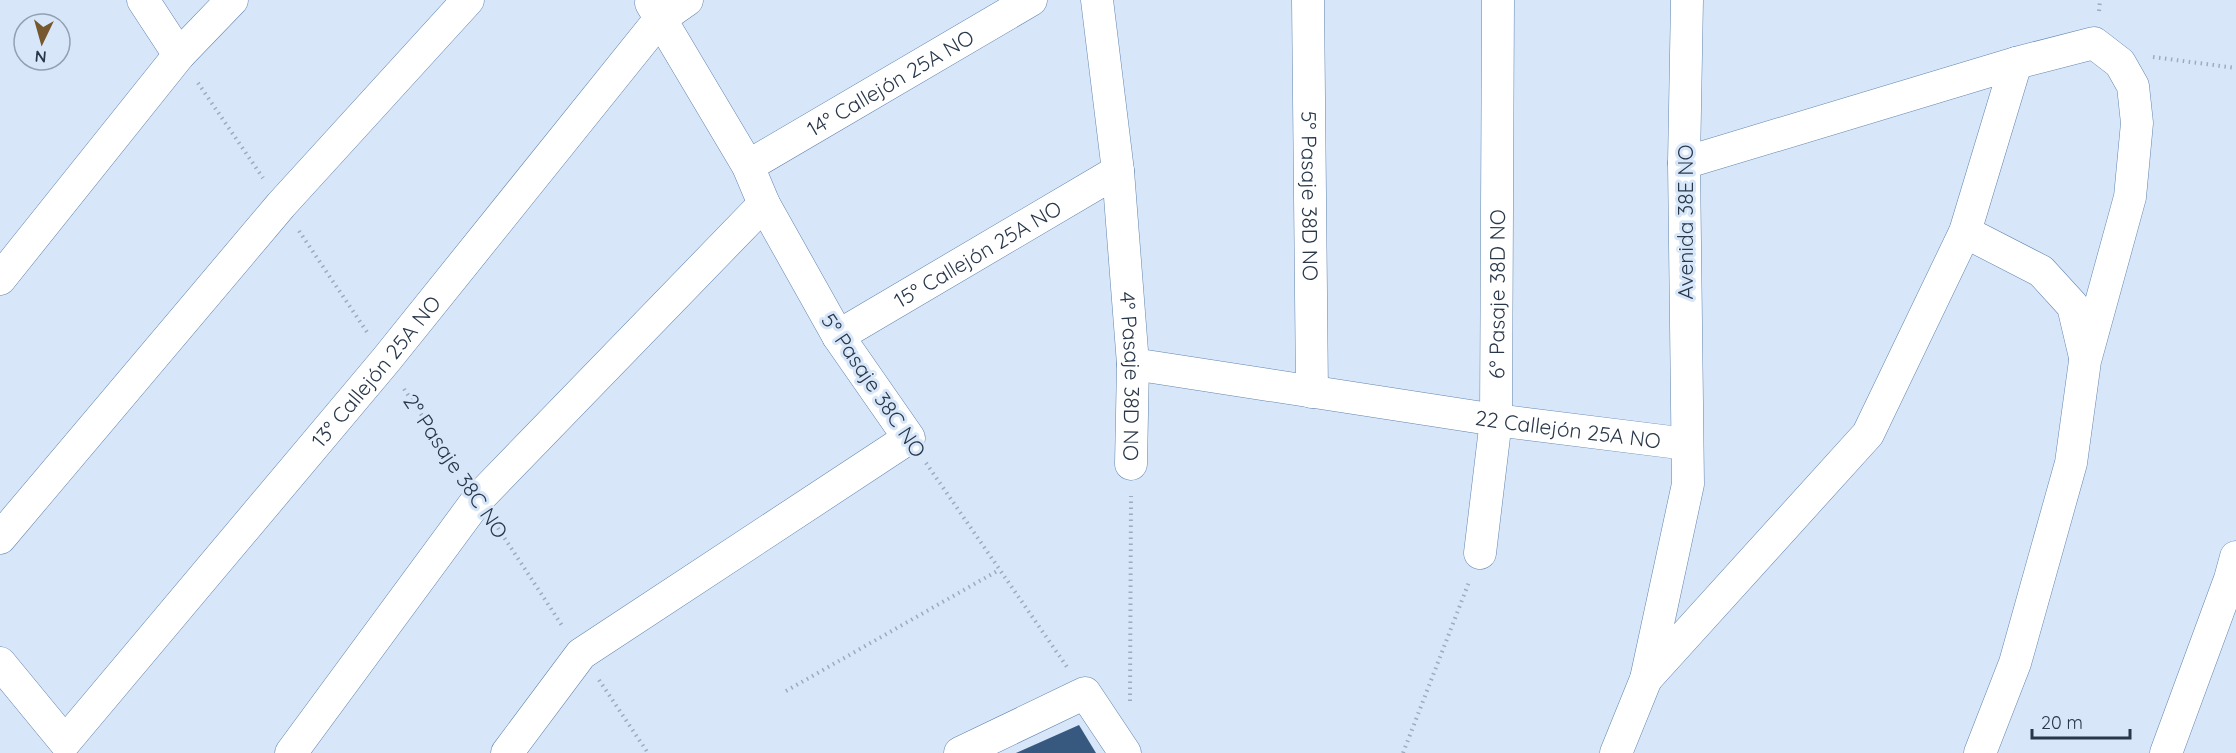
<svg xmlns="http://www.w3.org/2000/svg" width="2236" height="753" viewBox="0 0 2236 753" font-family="Quicksand,sans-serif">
	<rect width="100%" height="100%" fill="#d7e7f9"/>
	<polygon fill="#375980" points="1079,725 1096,753 1016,753"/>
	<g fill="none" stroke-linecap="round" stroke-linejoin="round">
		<g stroke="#6184ae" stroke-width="33">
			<g id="street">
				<polyline points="143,0 179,55"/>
				<path id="s1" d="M1097 0 1118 171 1133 364 1131 464"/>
				<path id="s2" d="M1308 0 1312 392"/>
				<polyline points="1684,163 2016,63 2094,43 2120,63 2133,86 2137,123 2130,197 2085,361 2071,463 2015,663 1980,753"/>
				<path id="s3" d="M748 166 1031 0"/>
				<polyline points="1965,232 2041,271 2073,306 2085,357"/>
				<polyline points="0,279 179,55 232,0"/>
				<path id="s4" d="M838 336 1118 171"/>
				<path id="s5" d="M1133 364 1496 420 1687 444"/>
				<polyline points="0,538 281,205 468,0"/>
				<path id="s6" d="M1480 553 1496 420 1498 0"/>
				<path id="s7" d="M0 663 65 742 386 360 660 19 687 0"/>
				<polyline points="1646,679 1868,434 1965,232 2016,63"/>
				<polyline points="291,753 478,499 764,204"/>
				<polyline points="507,753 581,654 909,438 838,336 764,204 748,166 651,3"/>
				<polyline points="960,753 1085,693 1125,753"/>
				<polyline points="1616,753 1646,679 1688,484 1684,163 1687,0"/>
				<polyline points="2166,753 2230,579 2236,557"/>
			</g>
		</g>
		<g stroke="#9cacbe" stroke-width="4" stroke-dasharray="1.5 4.5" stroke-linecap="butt">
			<polyline points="2099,11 2100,0"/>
			<polyline points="2153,57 2236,68"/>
			<polyline points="198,83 263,178"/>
			<polyline points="299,231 367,332"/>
			<polyline points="404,389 460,472"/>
			<polyline points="926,463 1067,667"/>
			<polyline points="498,528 563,627"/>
			<polyline points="599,680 648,753"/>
			<polyline points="786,691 999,570"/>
			<polyline points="1130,701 1131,496"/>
			<polyline points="1403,753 1469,582"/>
		</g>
		<use href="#street" stroke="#fff" stroke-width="32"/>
	</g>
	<g text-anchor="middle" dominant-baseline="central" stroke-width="6" stroke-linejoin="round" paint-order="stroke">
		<g font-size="21" fill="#283749" stroke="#d7e7f9">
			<text stroke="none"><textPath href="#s3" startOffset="165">14° Callejón 25A NO</textPath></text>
			<text stroke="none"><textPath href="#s2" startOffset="196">5° Pasaje 38D NO</textPath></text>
			<text transform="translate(1685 222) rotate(-90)">Avenida 38E NO</text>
			<text stroke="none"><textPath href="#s4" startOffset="162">15° Callejón 25A NO</textPath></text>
			<text stroke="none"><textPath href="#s6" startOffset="260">6° Pasaje 38D NO</textPath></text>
			<text stroke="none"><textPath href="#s7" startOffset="586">13° Callejón 25A NO</textPath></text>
			<text stroke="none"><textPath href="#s1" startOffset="378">4° Pasaje 38D NO</textPath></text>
			<text transform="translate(874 385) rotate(56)">5° Pasaje 38C NO</text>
			<text stroke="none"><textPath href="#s5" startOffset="440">22 Callejón 25A NO</textPath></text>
			<text transform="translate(456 466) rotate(56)">2° Pasaje 38C NO</text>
		</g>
	</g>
	<g transform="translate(42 42) rotate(185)"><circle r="28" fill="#d7e7f9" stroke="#91a1b3" stroke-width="1.5"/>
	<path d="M0-4.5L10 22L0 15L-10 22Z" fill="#77572d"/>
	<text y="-9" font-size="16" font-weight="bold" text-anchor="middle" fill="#283749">N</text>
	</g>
	<path d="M2032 729v9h98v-9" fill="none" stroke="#283749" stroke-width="3"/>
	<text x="2041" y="729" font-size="18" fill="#283749" stroke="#d7e7f9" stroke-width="4.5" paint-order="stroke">20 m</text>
</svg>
